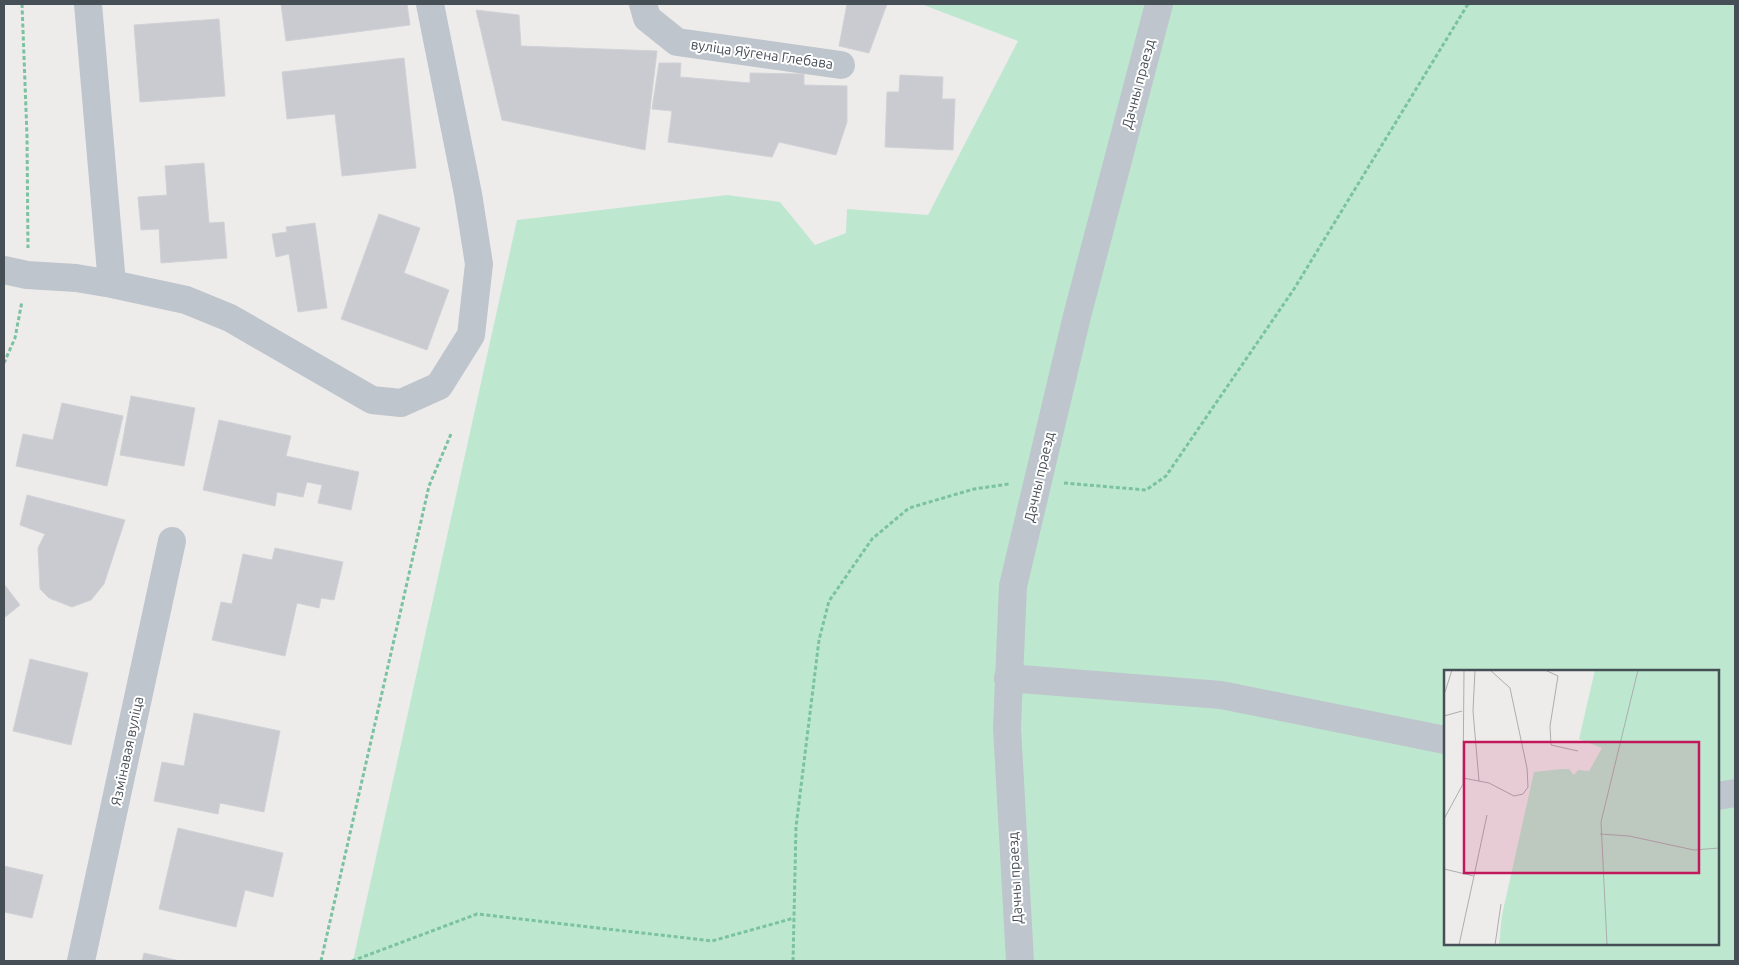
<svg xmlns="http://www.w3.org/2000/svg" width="1739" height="965" viewBox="0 0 1739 965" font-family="Ubuntu,sans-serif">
<rect width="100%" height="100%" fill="#eeeceb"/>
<path fill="#bde8cf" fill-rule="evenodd" d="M921 4H1735V961H353L517 220 727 195 780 202 815 245 846 233 847 209 928 215 1018 41ZM1445 671H1718V944H1445Z"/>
<path fill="#cacbd0" stroke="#d0d2d6" d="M281 4H407L410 25 286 41Z
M847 4H887L869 53 839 46Z
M476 10 519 15 521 46 657 51 645 150 502 120Z
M219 19 225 96 140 102 134 25Z
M404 58 416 168 342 176 335 114 287 119 282 72Z
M659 63H681L680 77 750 83V73L804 74V85L847 86V122L836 155 779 142 772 157 668 142 672 111 652 109Z
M900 75 943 77 942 99H955L953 150 885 147 887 92H899Z
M204 163 209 223 224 222 227 258 161 263 159 229 141 230 138 197 167 195 165 166Z
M379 214 420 228 404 273 449 290 427 350 341 319Z
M315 223 327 308 298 312 289 254 276 257 272 234 287 232 286 227Z
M131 396 195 408 184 466 120 455Z
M62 403 123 416 107 486 16 466 23 434 53 440Z
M219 420 291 436 286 456 359 472 351 510 318 503 322 485 307 482 303 497 277 492 275 506 203 490Z
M27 495 125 520 104 584 91 600 72 607 49 598 40 589 38 548 45 534 20 525Z
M275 548 343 562 334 600 321 598 319 608 297 603 285 656 212 640 221 602 232 604 243 554 272 560Z
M4 584 20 605 4 618Z
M30 659 88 673 71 745 13 731Z
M194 713 280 731 264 812 220 803 218 814 154 801 162 762 184 766Z
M178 828 283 853 273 897 245 890 236 927 159 909Z
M4 866 43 875 32 918 4 912Z
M144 953 180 961H142Z"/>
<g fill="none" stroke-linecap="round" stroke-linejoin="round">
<path stroke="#7ac2a0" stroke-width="3" stroke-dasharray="4 2.5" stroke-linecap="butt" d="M22 4 27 136 28 248
M4 363 15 338 22 301
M1064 483 1146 490 1166 476 1294 289 1468 4
M321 961 429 486 451 434
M352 961 477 914 712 941 794 918
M793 961 796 827 819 640 829 601 872 539 909 508 974 489 1009 484"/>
<path stroke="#bec5cc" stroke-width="28" d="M88 4 112 284
M643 4 647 18 677 42 841 65
M4 270 27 275 76 278 112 284 186 300 230 318 372 400 401 403 439 386 471 335 479 264 468 194 430 4
M1008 678 1221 695 1445 740
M1718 796 1735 793
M81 961 172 541
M1020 961 1007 727 1013 586 1077 316 1159 4"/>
</g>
<g text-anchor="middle" stroke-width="4" stroke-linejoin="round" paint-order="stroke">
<g font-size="14" fill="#464e56" stroke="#fff">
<text transform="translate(762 54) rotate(8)" y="5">вуліца Яўгена Глебава</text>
<text transform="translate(1138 84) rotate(-75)" y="5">Дачны праезд</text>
<text transform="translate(1039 477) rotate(-77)" y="5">Дачны праезд</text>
<text transform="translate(127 751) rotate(-78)" y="5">Язмінавая вуліца</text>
<text transform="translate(1015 878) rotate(-93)" y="5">Дачны праезд</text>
</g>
</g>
<g transform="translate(1444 670)">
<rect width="275" height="275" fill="#eeeceb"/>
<path d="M151 0H275V275H55L58 245 90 102 118 99H125L130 105 134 100 145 101 158 78 135 69Z" fill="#bde8cf"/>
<path fill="none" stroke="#abadaf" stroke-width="1" d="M31 0 29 41 35 111M101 0 114 6 106 56 107 75 134 81M1 22 8 0M0 46 18 41M19 108 45 113 70 126 79 124 84 117 83 98 66 18 46 0M0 149 19 114 20 0M156 164 185 166 250 180 275 178M0 199 30 206 43 145M15 275 30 206M51 275 57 234M163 275 157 152 194 0"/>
<path fill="#c2185b" fill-opacity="0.15" stroke="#c2185b" stroke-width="2.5" d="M20 72H255V203H20Z"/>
<rect width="275" height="275" fill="none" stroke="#464e56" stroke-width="2.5"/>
</g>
<rect width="1739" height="965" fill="none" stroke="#464e56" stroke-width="10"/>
</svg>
